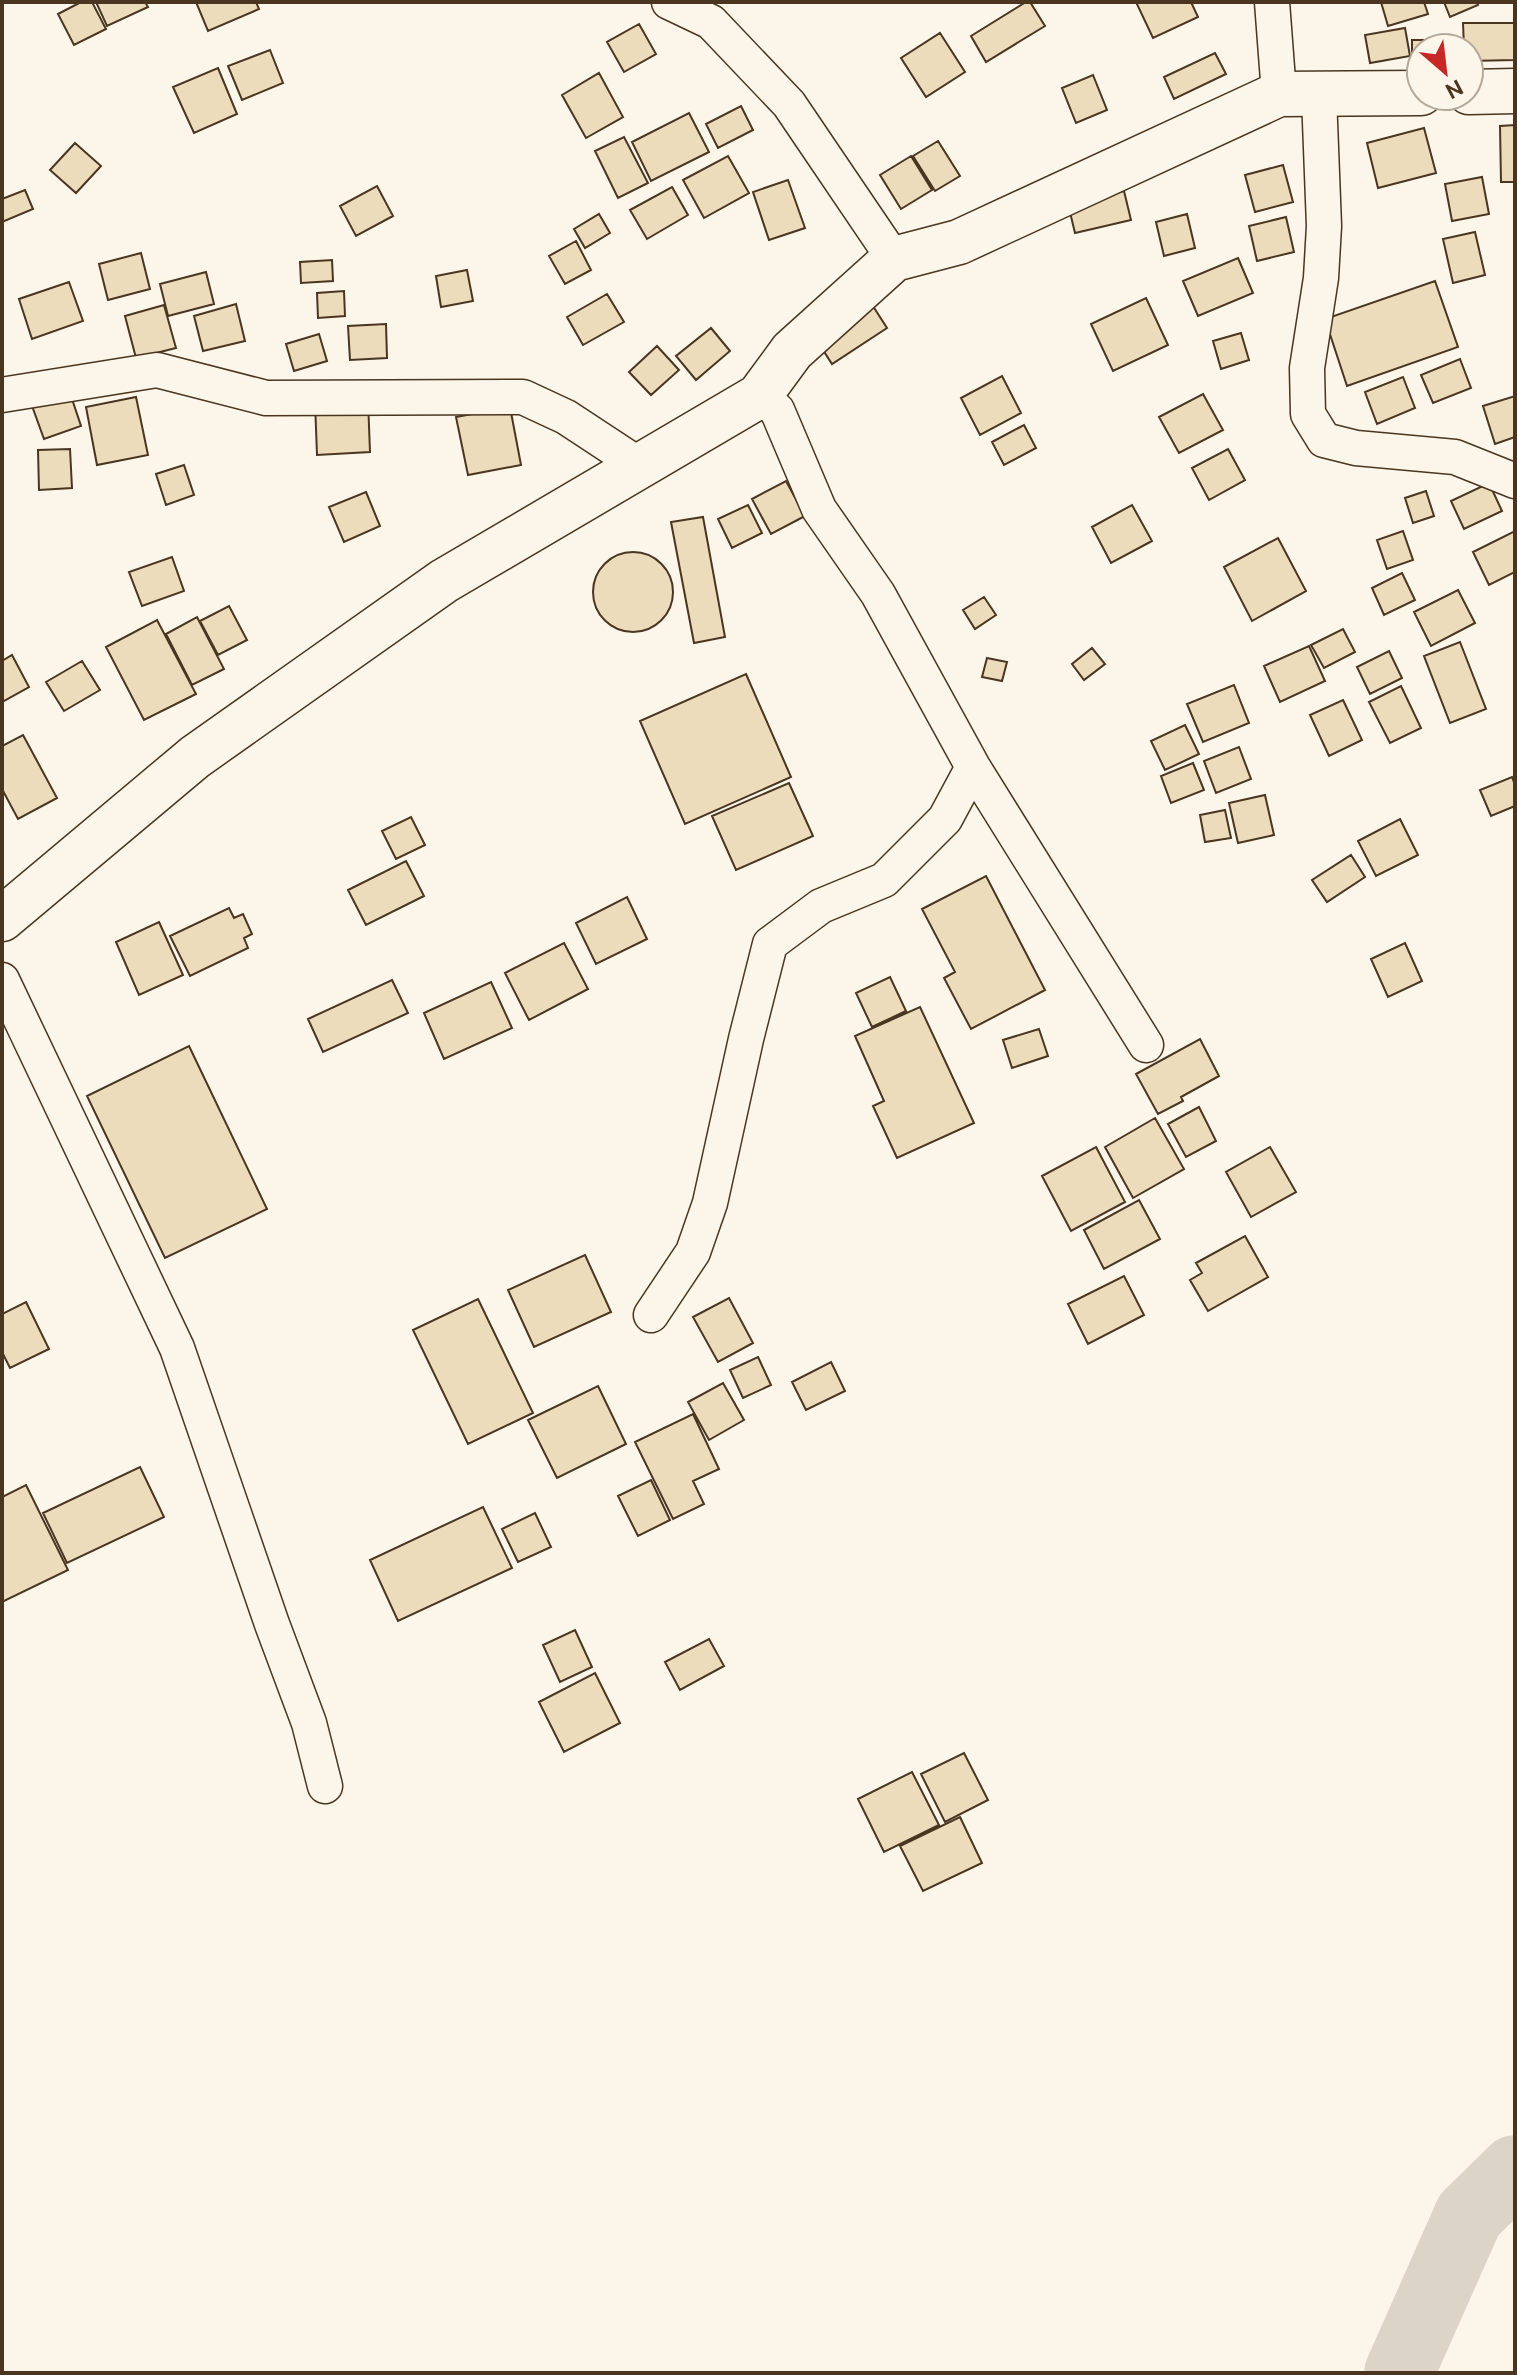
<svg xmlns="http://www.w3.org/2000/svg" width="1517" height="2375" viewBox="0 0 1517 2375" font-family="Ubuntu,sans-serif">
<rect width="100%" height="100%" fill="#fbf6e9"/>
<g fill="none" stroke-linecap="round" stroke-linejoin="round">
<path stroke="#dcd4c6" stroke-width="70" d="M1399 2373 1469 2215 1515 2170"/>
</g>
<path fill="#ecdcbc" stroke="#4a3520" stroke-width="2" d="M81 2H92L106 29 74 45 58 14Z
M96 2H145L148 7 107 26Z
M196 2H256L259 9 208 31Z
M1026 2H1030L1045 26 986 62 971 36Z
M1136 2H1191L1198 17 1153 38Z
M1381 2H1424L1428 14 1388 26Z
M1444 2H1477L1478 5 1450 17Z
M1463 23H1515V60L1469 61V48H1464Z
M639 24 656 54 624 72 607 42Z
M1405 28 1410 56 1370 63 1365 35Z
M940 33 965 72 926 97 901 58Z
M1412 40H1430V48H1421V59H1412Z
M270 50 283 83 242 100 228 66Z
M1215 53 1226 74 1174 99 1164 77Z
M218 68 237 114 194 133 173 87Z
M599 73 623 117 586 138 562 95Z
M1093 75 1107 110 1076 123 1062 88Z
M741 106 753 130 718 148 706 124Z
M689 113 709 152 651 181 632 142Z
M1515 125V182H1501L1500 126Z
M1424 128 1436 173 1378 188 1367 143Z
M624 137 648 183 618 198 595 151Z
M938 141 960 176 935 191 913 156Z
M75 143 101 166 76 193 50 170Z
M728 156 749 193 704 218 683 180Z
M911 156 932 190 901 209 880 175Z
M1283 165 1293 202 1255 212 1245 175Z
M1482 177 1489 214 1452 221 1445 184Z
M788 180 805 228 769 240 753 192Z
M377 186 393 216 356 236 340 206Z
M672 187 688 215 647 239 630 210Z
M25 190 33 209 2 222V199Z
M1124 191 1131 220 1075 233 1068 204Z
M599 214 610 233 585 248 574 229Z
M1187 214 1195 248 1164 256 1156 222Z
M1286 217 1294 252 1257 261 1249 226Z
M1475 232 1485 275 1453 283 1443 239Z
M576 241 591 270 565 284 549 256Z
M141 253 150 289 108 300 99 264Z
M1238 258 1253 293 1198 316 1183 281Z
M332 260 333 281 301 283 300 262Z
M467 270 473 301 441 307 436 276Z
M206 272 214 304 168 316 160 284Z
M1435 281 1458 347 1347 386 1325 319Z
M69 282 83 321 32 339 19 299Z
M344 291 345 316 318 318 317 293Z
M607 294 624 322 583 345 567 317Z
M1146 298 1168 345 1113 371 1091 324Z
M871 303 887 328 832 364 816 339Z
M236 304 245 341 203 351 194 316Z
M164 305 176 348 136 358 125 316Z
M386 324 387 358 350 360 348 326Z
M711 328 730 351 696 380 676 356Z
M1241 333 1249 360 1221 369 1213 341Z
M319 334 327 361 294 371 286 344Z
M657 346 679 370 651 395 629 372Z
M1460 359 1471 388 1433 403 1421 375Z
M1002 376 1021 413 980 435 961 398Z
M1403 377 1415 408 1377 424 1365 392Z
M69 390 81 426 44 439 31 403Z
M1203 394 1223 430 1179 453 1159 417Z
M1515 396V437L1495 444 1483 406Z
M136 397 148 455 97 465 86 407Z
M368 400 370 452 317 455 315 402Z
M510 407 521 465 468 475 456 417Z
M1024 425 1036 448 1004 465 992 442Z
M70 449 72 488 39 490 38 450Z
M1228 449 1245 480 1209 500 1192 468Z
M184 465 194 495 166 505 156 474Z
M786 481 805 516 771 534 752 499Z
M1489 483 1502 511 1464 529 1451 501Z
M1426 491 1434 516 1413 523 1405 498Z
M366 492 380 526 344 542 329 507Z
M748 505 762 533 732 548 718 519Z
M1132 505 1152 541 1111 563 1092 527Z
M703 517 725 637 694 643 671 522Z
M1403 531 1413 560 1387 569 1377 540Z
M1515 531V572L1489 585 1473 552Z
M1278 538 1306 591 1252 621 1224 567Z
M593 592a40 40 0 1 1 80 0a40 40 0 1 1-80 0Z
M172 557 184 591 142 606 129 572Z
M1402 573 1415 600 1384 615 1372 588Z
M1458 590 1475 623 1431 646 1414 612Z
M984 597 996 615 975 629 963 610Z
M229 606 247 640 218 655 200 621Z
M197 617 224 669 192 685 166 634Z
M157 620 196 694 144 720 106 647Z
M1343 629 1355 652 1324 668 1311 645Z
M1460 642 1486 709 1450 723 1424 656Z
M1309 646 1325 681 1280 702 1264 666Z
M1092 648 1105 664 1084 680 1072 664Z
M1389 651 1402 678 1370 694 1357 667Z
M12 655 29 687 2 702V661Z
M987 658 1007 662 1002 681 982 677Z
M82 661 100 690 64 711 46 682Z
M746 674 791 777 685 824 640 721Z
M1234 685 1249 723 1203 742 1187 704Z
M1401 686 1421 728 1390 743 1369 702Z
M1343 700 1362 740 1329 756 1310 715Z
M1185 725 1199 754 1165 770 1151 741Z
M23 735 57 798 18 819 2 789V746Z
M1239 747 1251 779 1216 793 1204 761Z
M1193 763 1204 790 1171 803 1161 776Z
M1512 777 1515 785V806L1491 816 1480 790Z
M789 783 813 836 736 870 712 816Z
M1265 795 1274 835 1238 843 1229 803Z
M1225 810 1231 838 1205 842 1200 815Z
M411 817 425 845 396 859 382 831Z
M1400 819 1418 855 1376 876 1358 841Z
M1351 855 1365 877 1327 902 1312 880Z
M406 861 424 896 366 925 348 890Z
M986 876 1045 990 971 1029 944 978 955 972 922 909Z
M627 897 647 939 596 964 576 923Z
M229 908 234 918 243 914 252 934 244 938 248 948 190 976 170 936Z
M159 922 183 975 139 995 116 942Z
M564 943 588 989 529 1020 505 973Z
M1405 943 1422 981 1388 997 1371 959Z
M890 977 906 1011 872 1027 856 993Z
M392 980 408 1013 323 1052 308 1019Z
M491 982 512 1028 444 1059 424 1013Z
M920 1007 974 1123 897 1158 873 1106 884 1101 855 1036Z
M1039 1029 1048 1056 1012 1068 1003 1040Z
M1200 1039 1219 1076 1181 1097 1183 1101 1158 1114 1136 1074Z
M189 1046 267 1209 165 1258 87 1096Z
M1199 1107 1216 1141 1186 1157 1168 1124Z
M1155 1118 1184 1169 1133 1198 1105 1147Z
M1096 1147 1125 1202 1071 1231 1042 1176Z
M1270 1147 1296 1192 1251 1217 1226 1172Z
M1139 1200 1160 1239 1104 1269 1084 1230Z
M1245 1236 1268 1277 1208 1311 1190 1280 1202 1273 1196 1263Z
M585 1255 611 1312 534 1347 508 1290Z
M1124 1276 1144 1315 1088 1344 1068 1304Z
M729 1298 753 1343 718 1362 693 1317Z
M478 1299 533 1413 468 1444 413 1330Z
M26 1302 49 1349 10 1368 2 1352V1314Z
M758 1357 771 1385 743 1398 730 1370Z
M831 1362 845 1391 806 1410 792 1382Z
M723 1383 744 1420 709 1440 688 1402Z
M598 1386 626 1444 557 1478 528 1420Z
M693 1414 719 1469 693 1481 704 1504 673 1519 635 1442Z
M140 1467 164 1517 67 1563 43 1513Z
M651 1480 670 1520 638 1536 618 1496Z
M26 1485 68 1570 2 1602V1497Z
M483 1507 512 1568 398 1621 370 1560Z
M535 1513 551 1547 518 1562 502 1529Z
M575 1630 592 1667 560 1682 543 1645Z
M709 1639 724 1666 680 1690 665 1662Z
M595 1673 620 1723 564 1752 539 1702Z
M964 1753 988 1800 945 1822 921 1774Z
M912 1772 939 1825 884 1852 858 1799Z
M960 1817 982 1863 923 1891 900 1846Z"/>
<g fill="none" stroke-linecap="round" stroke-linejoin="round">
<g stroke="#4a3520" stroke-width="37">
<path id="street" d="M669 2 711 22 789 104 894 259
M1272 2 1279 94
M1319 96 1324 226 1321 278 1307 368 1308 414 1324 440 1356 448 1455 457 1515 481
M2 395 157 370 266 398 523 397 566 417 642 467
M759 396 777 410 819 509 878 594 973 767 1146 1045
M2 980 177 1348 272 1624 309 1723 325 1786
M651 1315 693 1252 710 1203 746 1039 770 944 821 906 884 880 945 819 973 767"/>
</g>
<g stroke="#4a3520" stroke-width="47">
<path id="secondary" d="M1469 92 1515 91
M2 919 195 757 444 581 759 396 792 351 894 259 959 242 1279 94 1421 93"/>
</g>
<use href="#street" stroke="#fbf6e9" stroke-width="34"/>
<use href="#secondary" stroke="#fbf6e9" stroke-width="44"/>
</g>
<rect width="1517" height="2375" fill="none" stroke="#4a3520" stroke-width="8"/>
<g transform="translate(1445 72) rotate(152)"><circle r="38" fill="#fbf6e9" stroke="#b4a999" stroke-width="2"/>
<path d="M0-6L14 30L0 20L-14 30Z" fill="#c62828"/>
<text y="-12" font-size="22" font-weight="bold" text-anchor="middle" fill="#4a3520">N</text>
</g>
</svg>
